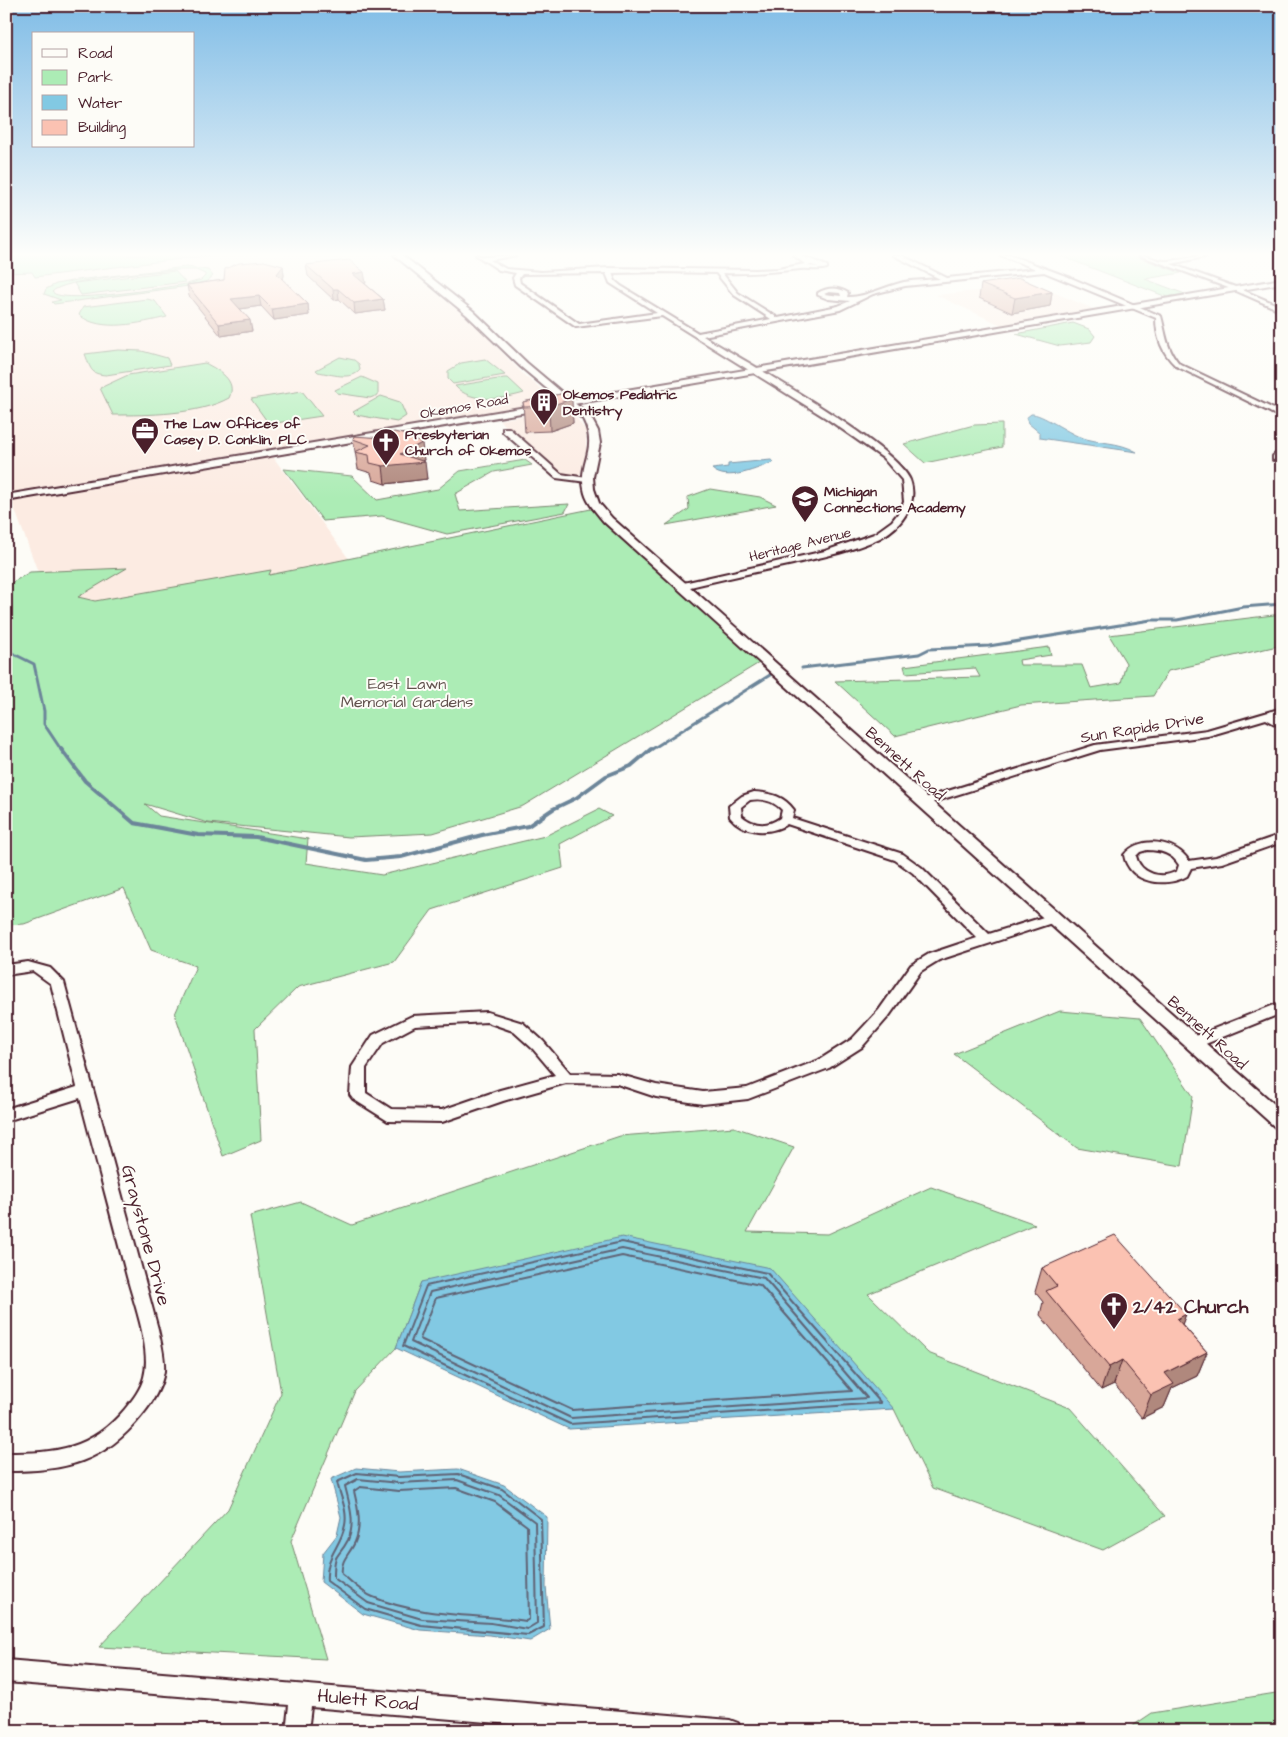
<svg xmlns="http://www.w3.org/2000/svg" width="1288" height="1737" viewBox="0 0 1288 1737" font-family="'Architects Daughter',sans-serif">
<rect width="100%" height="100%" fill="#fdfcf7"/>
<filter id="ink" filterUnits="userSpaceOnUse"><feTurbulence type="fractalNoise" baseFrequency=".02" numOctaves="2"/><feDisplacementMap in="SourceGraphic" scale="10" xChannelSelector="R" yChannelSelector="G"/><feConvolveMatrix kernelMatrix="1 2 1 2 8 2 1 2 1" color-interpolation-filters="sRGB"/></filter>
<g filter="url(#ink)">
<path fill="#fcebe2" d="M6 255H390L472 322 525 376 552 397 546 402 6 493Z
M1036 285 1094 309 1001 325 936 295Z
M557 410 572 412 586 431V452L580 475 577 476H567L556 469 499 420Z
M273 457 349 559 55 618 12 502Z"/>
<path fill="#acecb5" stroke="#7b8670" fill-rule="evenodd" d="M6 255H212L35 277 32 272 6 273Z
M1058 255H1132L1181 273 1145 279 1185 294 1167 297Z
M186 267 208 270 213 276 207 281 189 286 54 304 52 302 61 300 44 294 46 289 56 284 77 280ZM175 270H196L205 274V276L201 280 187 284C165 287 64 305 52 292 62 279 154 272 175 270Z
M175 271 185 282 81 295 74 283Z
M147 299 155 301 167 317C141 323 101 333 79 315L83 307Z
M1073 323 1089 329 1095 336 1091 342 1060 346 1016 334Z
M118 350 142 351 167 358 170 365 106 375C90 374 91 369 85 354Z
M340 357 354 360 359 364 360 370C351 381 331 374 318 372L316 370Z
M485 359 505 375 453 384 448 379V371L461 363Z
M205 363C218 370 238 380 229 398 198 415 147 415 113 415L100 388 128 375Z
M362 377 378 384V395L370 398 337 393 335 390Z
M504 378H508L524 393C504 399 471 404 455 386Z
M302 391 322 416 269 424 251 399Z
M381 396 400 402 406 416 397 422 356 415 353 412Z
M1002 424V447L925 463 904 444 974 425Z
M525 460 532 465 494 472 455 494 460 511 569 504 565 512 447 534 382 516 323 521 284 469 352 476 377 500 438 489 460 471Z
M710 489 760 497 776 505 666 525 689 509 688 497Z
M591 509 759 663 523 806 433 833 349 837 208 823 145 804 159 816 308 839 306 863 382 875 545 836 599 809 612 816 560 844 563 868 432 910 394 962 298 987 255 1029 261 1140 223 1156 175 1014 196 966 151 950 124 888 24 924 6 925V586L30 572 127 568 78 597 95 601 271 570 269 575Z
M1282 614V645L1168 671 1153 696 1021 705 895 736 835 681 980 677 975 668 906 673 904 666 1049 647 1051 655 1019 660 1020 665H1082L1091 688 1121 683 1126 663 1109 635Z
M1060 1011 1140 1018 1193 1096 1182 1166 1077 1148 954 1054Z
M734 1127 794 1147 747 1232 828 1234 931 1187 1035 1224 868 1294 928 1353 1070 1408 1165 1516 1103 1550 933 1488 894 1409 421 1282 396 1348 355 1391 291 1541 326 1659 99 1647 228 1509 281 1393 250 1216 301 1202 352 1225 620 1136Z
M1282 1692V1731H1125L1152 1713Z"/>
<path fill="#82c9e3" stroke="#6c8599" d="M1031 414C1041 413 1068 433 1080 437 1099 444 1118 441 1137 452L1040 438V433L1028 423 1026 418Z
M771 460 774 462C758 468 727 483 712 469L728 467V464Z
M622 1237 770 1268 894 1409 569 1429 396 1348 421 1282Z
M356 1468 399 1472 458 1469 504 1485 547 1517 546 1587 550 1629 530 1641 490 1635 420 1630 363 1614 321 1582 323 1553 337 1535 341 1517 331 1479Z"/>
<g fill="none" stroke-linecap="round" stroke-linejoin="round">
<path stroke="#606375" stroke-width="2" d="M622 1242 767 1273 881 1403 570 1424 403 1346 426 1286Z
M622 1249 764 1278 867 1398 571 1418 411 1342 430 1292Z
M622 1256 760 1285 852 1391 572 1410 420 1339 436 1298Z
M357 1473 399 1477 458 1474 502 1489 541 1519 544 1627 528 1635 421 1625 365 1609 327 1581C325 1555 341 1547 345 1525 348 1510 340 1496 337 1482Z
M358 1479 399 1483 457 1480 499 1495 535 1522 537 1623 527 1629 491 1623 422 1619 368 1603 334 1578C334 1550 337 1561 348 1540 356 1523 349 1503 345 1486Z
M360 1487 399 1491 456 1488 495 1502 527 1526 529 1619 526 1621C476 1614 420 1617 373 1597 361 1592 352 1582 342 1574 340 1560 350 1554 355 1542 362 1526 358 1508 354 1491Z"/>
<path stroke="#6c8599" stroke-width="3" d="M6 650 34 664 44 711V724L62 751
M802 668 919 654 929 649 989 646 1151 620H1177L1243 607 1282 604
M649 751 770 675"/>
<path stroke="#6c8599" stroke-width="4" d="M61 749 85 781 134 823 198 835 256 837 366 860 401 857 482 835 528 826 553 809 576 798 606 776 631 766 651 749"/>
<g stroke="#4a1f2b" stroke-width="4">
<path id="minor" d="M476 255 486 257 517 255 490 260 506 269 541 272 608 268 756 270 778 269 805 264 793 255C804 255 816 262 827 266V268C817 271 809 268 800 269 774 272 749 274 722 273L738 293 778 318 838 306 850 301 828 299 818 295V293C827 287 839 287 848 293L847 297C864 298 886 286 904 282 916 280 928 280 940 279L893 255H901L947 278 1036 269 1000 255H1009L1071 278 1161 316C1166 334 1166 349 1180 364L1282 413V418L1176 366C1162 353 1156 337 1156 318L1044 272 905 286 873 294 840 310 703 336C741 359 896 445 910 480 919 504 901 527 880 538 854 551 821 557 793 564 756 572 719 580 682 589L677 586 679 584 825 551 874 534 892 521 899 512 904 502 902 480 883 458 826 418 662 316 576 327 515 285 513 278 516 273 499 270ZM811 265 819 267 808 266ZM661 272 716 273 734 295 771 319 698 333 621 286 615 281 612 273ZM606 273 610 283 657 313 579 324 520 283 519 278 522 274ZM829 292 840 293 841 296 824 294Z
M1139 255C1149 255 1158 262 1167 261 1183 260 1197 255 1213 255L1171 264 1238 288 1282 307V311L1234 290Z
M503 428H509L561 474 587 478 591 480 587 482 556 478 503 432Z
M1279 451H1282V457L1273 460V456Z
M1282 708V714L1276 716 1282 720V728L1266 719 1208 736 1100 750 927 804H919L917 802 919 800 1095 745 1207 730Z
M754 792C771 793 784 796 794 810L792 818 903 854 921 867 989 934 1053 914 1060 918 1058 921 939 960 921 971 889 1016 862 1047 829 1068 748 1099 703 1104 656 1097 617 1084 566 1083 503 1101 442 1122 388 1121 353 1099 350 1095 352 1067 373 1035 412 1016 487 1012 523 1023 543 1041 570 1073 617 1074 656 1085 703 1092 747 1088 819 1060 852 1039 879 1010 911 965 929 954 977 938 913 873 895 860 787 824C770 835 744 834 730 817L729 806 742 796ZM750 800C762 798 774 801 782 810L780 818C767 827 754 826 742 816L741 807ZM487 1022 513 1031 533 1049 555 1075 500 1090 442 1110 391 1109 366 1093V1068L383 1043 415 1026Z
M1282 834V842L1222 863 1191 868 1187 876C1166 888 1129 884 1124 855 1139 835 1176 840 1189 861L1216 857ZM1147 850C1160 850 1172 853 1179 865L1177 871C1162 880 1140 874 1136 856L1140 852Z
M28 962 50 968 64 982 158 1329C161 1343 165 1357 164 1371 162 1386 152 1403 142 1415 104 1463 65 1471 6 1471V1453C56 1453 91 1450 125 1409 133 1399 141 1389 144 1377 152 1349 133 1301 126 1273 111 1215 95 1156 80 1098L6 1121V1109L77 1087 51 984 33 971 6 975V965Z
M1282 1002V1013L1198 1047H1188L1186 1043 1188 1039Z
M6 1660 730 1720 738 1723 741 1731H594L311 1707 308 1731H286L289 1705 6 1682Z"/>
</g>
<g stroke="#4a1f2b" stroke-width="4">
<path id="tertiary" d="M394 255H402L473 311 527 363 590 416 598 431 600 443 593 477 594 489 599 503 612 518 1282 1111V1129L1275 1127 604 522C596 512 586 502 584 489 578 461 599 450 583 419L521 367 467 315Z"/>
</g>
<g stroke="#4a1f2b" stroke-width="4">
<path id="secondary" d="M1282 279V283L6 501V495Z"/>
</g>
<use href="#minor" fill="#fdfcf7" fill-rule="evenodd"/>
<use href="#tertiary" fill="#fdfcf7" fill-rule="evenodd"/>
<use href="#secondary" fill="#fdfcf7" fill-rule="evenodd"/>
</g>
<path fill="#d8a799" stroke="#4a1f2b" d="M306 265 366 283H364L383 299 385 310 355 314 339 299 334 300 308 276Z
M283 266 284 276 282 279 308 304 309 315 274 320 261 306 240 309 252 331 221 336 189 296 187 285 224 280Z
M981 284 1052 292 1050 306 1012 313 979 298Z
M570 392 573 423 550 431 525 432 523 402Z
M415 437V440L424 460 422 461 427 479 385 484 373 480 371 473 358 469 353 439Z
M1042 1268 1186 1314 1182 1324 1207 1352 1197 1376 1172 1388 1164 1407 1142 1418 1114 1384 1101 1390 1040 1315 1043 1302 1035 1292Z"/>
<path fill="#b0887d" stroke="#4a1f2b" d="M283 266 284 276 279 284 277 274Z
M364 272 366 283 355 284 353 274Z
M333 289H338L339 299 334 300Z
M1052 292 1050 306 1012 313 1015 298Z
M259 296 261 306 233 310 231 299Z
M383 299 385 310 355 314 354 303Z
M308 304 309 315 274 320 272 309Z
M250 320 252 331 221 336 219 324Z
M572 399 573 423 550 431 549 406Z
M415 437 416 446 422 443 424 460 419 462H425L427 479 385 484 383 466 400 454 411 439Z
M1186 1314 1177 1338V1319Z
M1207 1352 1197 1376 1172 1388 1164 1407 1142 1418 1151 1395 1165 1373Z
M1122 1360 1114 1384 1101 1390 1109 1367Z"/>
<path fill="#fbc2b2" stroke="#4a1f2b" d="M349 260 364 272 353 274 383 299 354 303 338 289H333L306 265Z
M264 261 283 266 277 274 308 304 272 309 259 296 231 299 250 320 219 324 187 285 224 280 225 269 239 263Z
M1020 278 1052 292 1015 298 981 284Z
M570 392 572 399 549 406 524 407 523 402Z
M394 432 415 437 411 439 422 443 400 454 425 462 383 466 370 463 369 455 355 452 370 445 353 439 354 436 382 438Z
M1115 1235 1186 1314 1177 1319 1207 1352 1165 1373 1174 1384 1151 1395 1122 1360 1109 1367 1046 1291 1057 1286 1042 1268Z"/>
</g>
<linearGradient id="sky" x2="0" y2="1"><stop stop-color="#7fbce6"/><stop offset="0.51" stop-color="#fefefb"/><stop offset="1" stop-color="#fefefb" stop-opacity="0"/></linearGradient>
<rect width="1288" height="499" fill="url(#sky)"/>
<defs>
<g id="building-pin" transform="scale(1.4375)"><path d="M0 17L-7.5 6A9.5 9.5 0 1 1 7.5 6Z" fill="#4a1f2b" stroke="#fdfcf7"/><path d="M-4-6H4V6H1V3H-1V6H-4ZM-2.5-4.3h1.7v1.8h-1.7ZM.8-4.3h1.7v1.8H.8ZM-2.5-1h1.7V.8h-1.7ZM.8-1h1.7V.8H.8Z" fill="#fff"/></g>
<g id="office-pin" transform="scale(1.4375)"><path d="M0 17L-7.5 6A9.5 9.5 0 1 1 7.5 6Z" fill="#4a1f2b" stroke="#fdfcf7"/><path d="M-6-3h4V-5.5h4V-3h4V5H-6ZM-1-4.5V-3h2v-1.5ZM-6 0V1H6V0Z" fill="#fff"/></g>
<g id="church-pin" transform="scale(1.4375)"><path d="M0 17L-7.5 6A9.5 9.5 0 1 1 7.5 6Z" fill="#4a1f2b" stroke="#fdfcf7"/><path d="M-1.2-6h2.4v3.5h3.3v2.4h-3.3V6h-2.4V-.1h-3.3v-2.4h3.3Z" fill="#fff"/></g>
<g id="school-pin" transform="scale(1.4375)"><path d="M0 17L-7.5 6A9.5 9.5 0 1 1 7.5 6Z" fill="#4a1f2b" stroke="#fdfcf7"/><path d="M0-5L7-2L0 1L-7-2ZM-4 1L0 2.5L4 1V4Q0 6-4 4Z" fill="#fff"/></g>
</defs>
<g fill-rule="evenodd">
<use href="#building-pin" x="544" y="402"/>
<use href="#office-pin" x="145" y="431"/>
<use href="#church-pin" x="386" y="442"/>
<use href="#school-pin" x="805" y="499"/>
<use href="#church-pin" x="1114" y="1306"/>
</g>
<g text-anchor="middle" stroke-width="4" stroke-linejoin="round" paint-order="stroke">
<g font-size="14" font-weight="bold" fill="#4a1f2b" stroke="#fdfcf7" text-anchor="start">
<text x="563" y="399">Okemos Pediatric<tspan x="563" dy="16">Dentistry</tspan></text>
<text x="164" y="428">The Law Offices of<tspan x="164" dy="16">Casey D. Conklin, PLC</tspan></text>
<text x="405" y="439">Presbyterian<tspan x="405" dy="16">Church of Okemos</tspan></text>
<text x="824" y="496">Michigan<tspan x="824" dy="16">Connections Academy</tspan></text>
</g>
<g font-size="14" fill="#4a1f2b" stroke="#fdfcf7">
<text transform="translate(464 406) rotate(-10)" y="5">Okemos Road</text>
<text transform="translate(800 544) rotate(-14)" y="5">Heritage Avenue</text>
</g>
<g font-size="16" fill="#62524e" stroke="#fdfcf7">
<text x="407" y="689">East Lawn<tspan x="407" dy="18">Memorial Gardens</tspan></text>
</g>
<g font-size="16" fill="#4a1f2b" stroke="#fdfcf7">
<text transform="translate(1142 727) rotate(-9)" y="6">Sun Rapids Drive</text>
<text transform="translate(906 763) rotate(42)" y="6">Bennett Road</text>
<text transform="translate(1208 1032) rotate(42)" y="6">Bennett Road</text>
</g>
<g font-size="19" fill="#4a1f2b" stroke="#fdfcf7">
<text transform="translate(147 1235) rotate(75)" y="7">Graystone Drive</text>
<text transform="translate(368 1699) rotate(5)" y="7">Hulett Road</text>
</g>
<g font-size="19" font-weight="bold" fill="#4a1f2b" stroke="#fdfcf7" text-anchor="start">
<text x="1133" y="1313">2/42 Church</text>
</g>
</g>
<rect width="1288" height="1737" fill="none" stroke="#fdfcf7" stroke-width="25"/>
<rect x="12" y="12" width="1263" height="1712" fill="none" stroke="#4a1f2b" stroke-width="2" filter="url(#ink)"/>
<rect x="32" y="32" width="162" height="115" fill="#fdfcf7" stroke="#b5a4a5"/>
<rect x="42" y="49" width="25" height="8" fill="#fdfcf7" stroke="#b5a4a5"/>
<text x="78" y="58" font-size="15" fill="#4a1f2b">Road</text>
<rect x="42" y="70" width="25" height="15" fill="#acecb5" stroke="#b5a4a5"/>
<text x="78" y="82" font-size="15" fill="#4a1f2b">Park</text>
<rect x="42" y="95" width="25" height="15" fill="#82c9e3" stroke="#b5a4a5"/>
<text x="78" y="108" font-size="15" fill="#4a1f2b">Water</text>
<rect x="42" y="120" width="25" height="15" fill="#fbc2b2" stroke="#b5a4a5"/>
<text x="78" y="132" font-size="15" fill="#4a1f2b">Building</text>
</svg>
